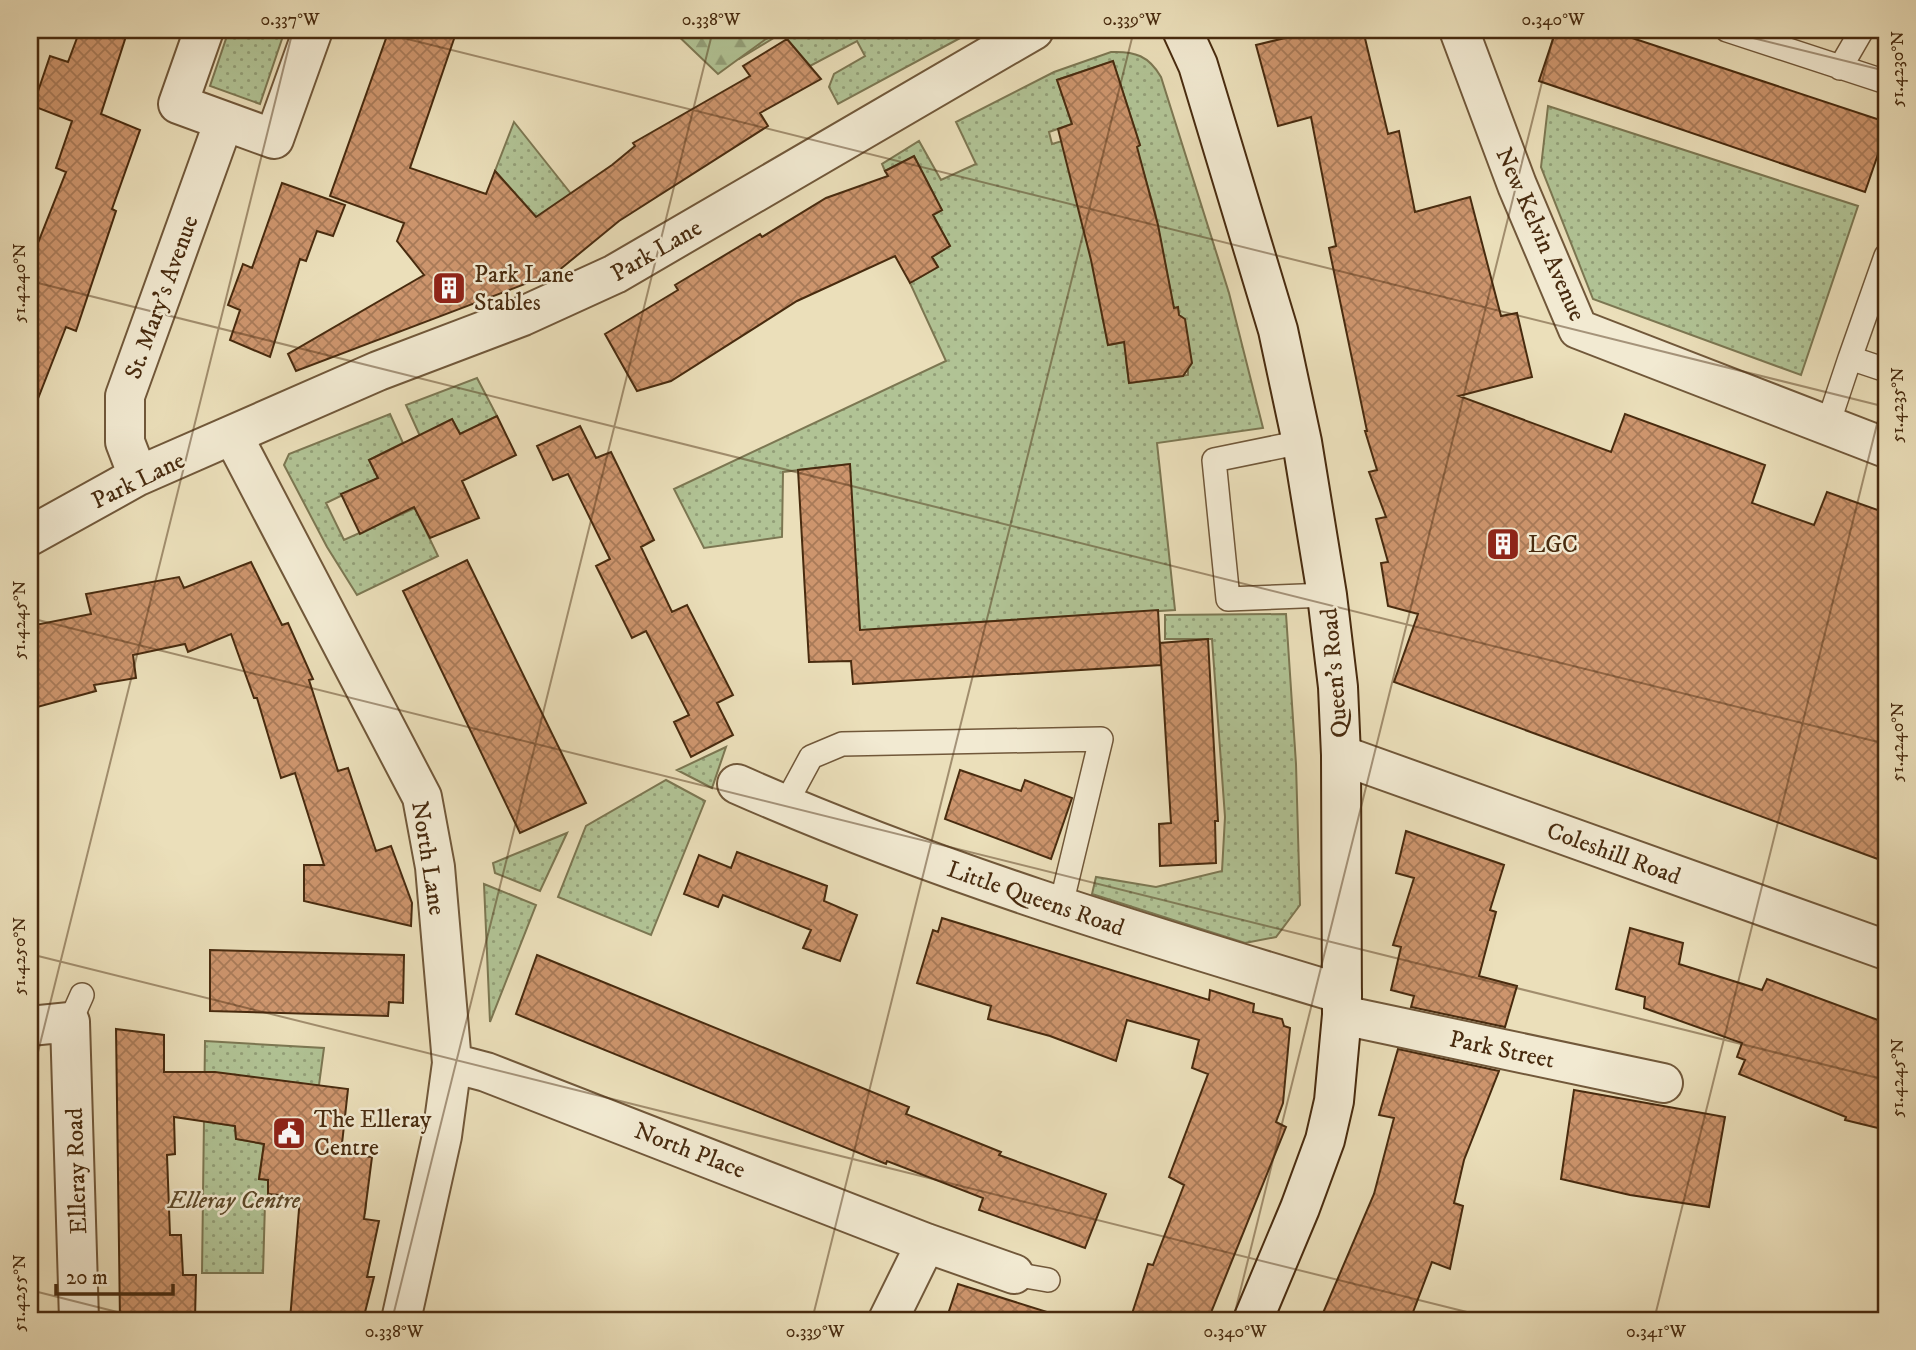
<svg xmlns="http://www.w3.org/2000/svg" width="1916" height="1350" viewBox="0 0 1916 1350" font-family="'IM FELL DW Pica',serif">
<defs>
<pattern id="grass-dots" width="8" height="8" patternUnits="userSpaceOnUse" patternTransform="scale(1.75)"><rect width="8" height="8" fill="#b1c395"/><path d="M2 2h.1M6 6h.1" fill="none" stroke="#929f78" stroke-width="1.8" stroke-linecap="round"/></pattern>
<pattern id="forest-firs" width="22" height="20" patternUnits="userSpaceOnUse" patternTransform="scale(1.75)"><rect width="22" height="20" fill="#b1c395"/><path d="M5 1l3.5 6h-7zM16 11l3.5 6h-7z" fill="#929f78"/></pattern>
<pattern id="building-cross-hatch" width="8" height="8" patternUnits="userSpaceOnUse" patternTransform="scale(1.75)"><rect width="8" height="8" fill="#cd956d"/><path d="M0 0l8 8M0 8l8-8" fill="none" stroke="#a87a58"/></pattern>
</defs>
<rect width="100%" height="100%" fill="#ebdfba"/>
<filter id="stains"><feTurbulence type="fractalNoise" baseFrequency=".00286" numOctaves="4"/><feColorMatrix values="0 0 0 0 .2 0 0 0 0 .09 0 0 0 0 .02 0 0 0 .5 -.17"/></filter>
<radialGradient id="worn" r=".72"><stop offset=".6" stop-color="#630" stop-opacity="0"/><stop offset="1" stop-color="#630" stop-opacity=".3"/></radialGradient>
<path fill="url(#grass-dots)" stroke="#7c7752" stroke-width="2" fill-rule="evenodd" d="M229 30H285L260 104 210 86Z
M714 30H975L838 104 829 87 834 74 865 56 857 41 810 66 782 33 739 59Z
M1111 52C1135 51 1149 56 1161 77L1229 293 1263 428 1157 443 1175 610 896 627 853 640 858 603 849 464 783 472 782 537 704 548 674 489 946 361 910 283 938 267 932 257 950 246 933 215 942 210 914 156 885 171 882 164 919 141 941 180 976 164 956 122 1054 72ZM1113 61 1140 145 1086 163 1062 141 1052 144 1049 132 1072 124 1057 80ZM1138 153 1155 212 1171 294ZM1103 319 1188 369V375L1129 383 1126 360 1131 341 1108 345Z
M1548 106 1858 206 1801 375 1593 299 1541 167Z
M514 122 572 195 540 221 495 171Z
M477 378 497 416 460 434 452 419 420 436 406 405Z
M390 414 403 443 369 460 378 478 326 503 344 540 415 508 438 556 357 595 327 547 284 465 289 454Z
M1286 614 1296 764 1300 905 1276 937 1245 943 1092 894 1096 877 1156 887 1222 871 1225 817 1212 639H1165V615Z
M726 747 712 788 677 770Z
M666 780 705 801 651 935 558 897 586 826Z
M567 833 540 891 495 873 493 863Z
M484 884 536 905 490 1022Z
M205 1041 324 1048 319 1085 222 1124 235 1126 236 1139 264 1144 259 1178 268 1180V1194L366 1204 365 1213 265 1203 263 1273H202Z"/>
<path fill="url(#forest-firs)" stroke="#7c7752" stroke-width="2" d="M672 30H764L770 36 718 74Z"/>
<path fill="url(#building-cross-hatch)" stroke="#482b0f" stroke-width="2" d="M80 30H128L101 114 140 130 112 209 116 211 76 331 66 327 32 414 30 263 66 172 56 168 72 121 33 106 50 56 68 62Z
M389 30H437L455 36 410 168 486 194 495 171 536 217 612 165 635 146 633 143 750 76 743 66 787 39 821 79 760 113 768 126 619 221 552 276 546 270 535 281 531 278 525 284 296 371 288 354 424 275 397 241 404 223 330 196Z
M1318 30H1363L1388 134 1399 131 1415 212 1470 197 1501 316 1517 313 1532 377 1459 396 1611 452 1625 414 1765 465 1752 503 1814 525 1827 492 1886 513V862L1394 682 1418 614 1388 606 1381 563 1388 562 1376 519 1386 517 1369 472 1377 470 1365 431H1367L1329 248 1336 246 1311 117 1278 126 1256 45Z
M1556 30H1608L1886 122V131L1865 192 1539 81Z
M1113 61 1140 145 1137 147 1158 225 1174 308 1178 307 1179 315 1185 319 1192 363 1183 376 1129 383 1124 342 1108 345 1091 260 1058 129 1072 124 1057 80Z
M914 156 942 210 933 215 950 246 932 257 938 267 910 283 895 256 797 301 671 381 637 391 605 334 678 290 675 285 760 234 762 237 826 198 888 176 885 171Z
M282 183 345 205 333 236 317 231 306 261 300 259 270 357 230 340 240 310 228 305 243 264 252 268Z
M497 416 516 455 462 481 479 518 430 538 414 507 360 534 341 494 378 478 369 460 452 419 460 434Z
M580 426 596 458 611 452 654 540 641 547 672 612 687 605 733 695 717 703 733 735 691 757 674 722 689 715 646 631 632 638 596 566 610 559 568 474 553 480 537 446Z
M850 464 860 630 1158 610 1161 665 853 684 851 661 809 662 798 470Z
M467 560 586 803 520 833 403 591Z
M251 562 282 625 288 623 313 679 309 680 338 771 348 768 376 851 391 846 412 903 411 926 304 901V865H324L295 773 281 778 257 698H254L231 634 188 652 185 644 133 655 136 678 94 685 96 691 30 709V626L91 614 86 594 179 577 184 588Z
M1208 639 1218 821H1215L1216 863 1160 866 1159 824 1171 823 1160 643Z
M960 770 1021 791 1025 780 1072 798 1051 859 945 819Z
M1406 831 1504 865 1490 910 1496 912 1479 976 1517 986 1505 1027 1411 1007 1414 996 1391 990 1401 947 1393 945 1414 878 1396 873Z
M737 852 827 886 824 901 857 915 840 961 803 948 811 930 723 895 718 907 684 894 699 855 731 868Z
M942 918 1209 1000 1210 990 1254 1004 1253 1012 1282 1019 1284 1026 1290 1028 1283 1103 1276 1122 1286 1127 1208 1320H1130L1148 1264 1153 1265 1184 1185 1169 1177 1208 1074 1192 1068 1199 1040 1127 1020 1116 1061 1050 1036 988 1019 991 1006 917 983 933 930 938 932Z
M1630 928 1683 943 1679 964 1762 990 1767 979 1886 1023V1130L1845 1120 1846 1117 1739 1074 1745 1060 1737 1057 1742 1043 1644 1008 1645 997 1616 989Z
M210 950 404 955 403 1003 389 1002 388 1016 210 1011Z
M537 955 909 1107 906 1114 1001 1152 999 1155 1106 1194 1085 1248 979 1210 983 1198 887 1161 886 1164 516 1014Z
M116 1029 164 1035V1072H215L348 1089 341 1153 372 1157 364 1219 379 1221 367 1277H374L363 1320H290L300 1197 268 1194V1180L259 1179 264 1144 236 1139 235 1126 174 1117 175 1154 167 1155 170 1235H181L183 1275H196L195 1320H120Z
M1398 1049 1499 1071 1464 1160 1454 1203 1463 1206 1450 1269 1432 1262 1410 1320H1320L1374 1194 1394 1118 1379 1115Z
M1574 1090 1725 1117 1709 1207 1630 1195 1561 1179Z
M958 1284 1050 1313 1049 1320H946Z"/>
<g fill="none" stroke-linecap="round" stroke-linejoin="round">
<g stroke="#71583a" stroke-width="26">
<path id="lane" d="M1727 30 1886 82
M1840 68 1862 30
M1850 358 1886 256
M1827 427 1850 358 1886 370
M1302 442 1214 460 1228 599 1327 595
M785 805 811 757 842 744 1101 739 1060 909
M70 1022 82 995
M1014 1274 1048 1280"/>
</g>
<g stroke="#71583a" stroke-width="42">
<path id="street" d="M204 30 178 104 274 139 313 30
M1459 30 1517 185 1578 329 1886 448
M233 436 422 797 435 867 452 1063 442 1136 401 1320
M138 476 125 442V396L224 121
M30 536 138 476 378 371 523 316 615 274 1034 30
M1341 755 1886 950
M737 784C934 871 1136 932 1342 994
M1342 1015 1663 1083
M30 1026 70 1022 79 1320
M452 1063 486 1072 926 1243 1014 1274
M888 1320 926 1243"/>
</g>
<g stroke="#482b0f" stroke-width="42">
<path id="secondary" d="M1182 30 1198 65 1278 330 1302 442 1327 595 1338 687 1341 755 1342 1015 1334 1101 1325 1140 1300 1208 1253 1320"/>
</g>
<use href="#lane" stroke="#f2ead2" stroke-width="23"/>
<use href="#street" stroke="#f2ead2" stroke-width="38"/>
<use href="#secondary" stroke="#f2ead2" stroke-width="38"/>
</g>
<path fill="none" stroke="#482b0f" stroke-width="2" stroke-opacity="0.45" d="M371 30 1886 407M1721 30 1886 71M30 281 1886 744M30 618 1886 1080M30 954 1499 1320M30 1084 293 30M30 1290 149 1320M392 1320 713 30M812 1320 1134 30M1233 1320 1555 30M1654 1320 1886 388"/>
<defs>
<g id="building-square" transform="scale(1.75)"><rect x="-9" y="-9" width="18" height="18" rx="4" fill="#8f2418" stroke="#f2ead2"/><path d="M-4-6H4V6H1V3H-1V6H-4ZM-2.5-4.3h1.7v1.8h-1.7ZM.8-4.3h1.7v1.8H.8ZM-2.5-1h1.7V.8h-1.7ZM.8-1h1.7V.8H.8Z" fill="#fff"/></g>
<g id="civic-square" transform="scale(1.75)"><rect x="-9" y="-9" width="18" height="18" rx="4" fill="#8f2418" stroke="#f2ead2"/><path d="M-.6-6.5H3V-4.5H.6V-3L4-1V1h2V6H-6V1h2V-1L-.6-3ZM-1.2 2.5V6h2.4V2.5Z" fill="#fff"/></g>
</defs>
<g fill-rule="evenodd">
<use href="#building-square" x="449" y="288"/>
<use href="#building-square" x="1503" y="544"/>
<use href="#civic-square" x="289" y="1133"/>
</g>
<g text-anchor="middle" stroke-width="5" stroke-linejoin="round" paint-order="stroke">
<g font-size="24" fill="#482b0f" stroke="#f2ead2">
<text transform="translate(1541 234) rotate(66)" y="8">New Kelvin Avenue</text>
<text transform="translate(656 250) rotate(-30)" y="8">Park Lane</text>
<text transform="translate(161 297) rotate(-70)" y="8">St. Mary's Avenue</text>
<text transform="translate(138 480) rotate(-26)" y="8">Park Lane</text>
<text transform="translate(1334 673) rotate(-95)" y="8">Queen's Road</text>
<text transform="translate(1614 853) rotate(20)" y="8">Coleshill Road</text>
<text transform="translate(429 858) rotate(81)" y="8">North Lane</text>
<text transform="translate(1036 898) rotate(19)" y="8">Little Queens Road</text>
<text transform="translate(1502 1049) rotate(12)" y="8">Park Street</text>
<text transform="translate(690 1150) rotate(21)" y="8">North Place</text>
<text transform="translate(76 1171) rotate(-92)" y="8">Elleray Road</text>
</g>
<g font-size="24" fill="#482b0f" stroke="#f2ead2" text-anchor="start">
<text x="474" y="282">Park Lane<tspan x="474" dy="28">Stables</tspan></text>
<text x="1528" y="552">LGC</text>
<text x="314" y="1127">The Elleray<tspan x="314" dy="28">Centre</tspan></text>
</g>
<g font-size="24" font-style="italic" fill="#5d492a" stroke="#f2ead2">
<text x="234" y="1208">Elleray Centre</text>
</g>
</g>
<rect width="1916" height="1350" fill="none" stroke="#ebdfba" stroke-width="77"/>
<path d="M56 1284v10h117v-10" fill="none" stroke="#482b0f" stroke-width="3.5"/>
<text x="66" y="1284" font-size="21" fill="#482b0f" stroke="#f2ead2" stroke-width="5" paint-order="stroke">20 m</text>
<rect x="38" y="38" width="1840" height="1274" fill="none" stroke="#482b0f" stroke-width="2.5"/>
<g font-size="18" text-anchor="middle" fill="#482b0f">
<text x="290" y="25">0.337°W</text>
<text x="711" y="25">0.338°W</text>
<text x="1132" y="25">0.339°W</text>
<text x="1553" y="25">0.340°W</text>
<text transform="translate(1897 69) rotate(-90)" y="6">51.4230°N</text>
<text transform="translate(19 283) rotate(-90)" y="6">51.4240°N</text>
<text transform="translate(1897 405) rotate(-90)" y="6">51.4235°N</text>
<text transform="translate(19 620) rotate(-90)" y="6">51.4245°N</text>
<text transform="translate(1897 742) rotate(-90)" y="6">51.4240°N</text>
<text transform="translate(19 956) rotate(-90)" y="6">51.4250°N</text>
<text transform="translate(1897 1078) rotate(-90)" y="6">51.4245°N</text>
<text transform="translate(19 1293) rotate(-90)" y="6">51.4255°N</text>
<text x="394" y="1337">0.338°W</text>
<text x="815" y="1337">0.339°W</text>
<text x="1235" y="1337">0.340°W</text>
<text x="1656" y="1337">0.341°W</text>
</g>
<rect width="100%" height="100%" filter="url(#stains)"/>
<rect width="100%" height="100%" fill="url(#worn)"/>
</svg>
